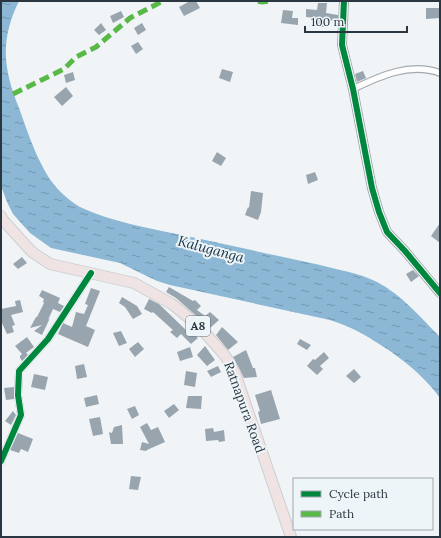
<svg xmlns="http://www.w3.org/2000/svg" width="441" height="538" viewBox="0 0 441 538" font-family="Lora,serif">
<defs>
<pattern id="water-ripples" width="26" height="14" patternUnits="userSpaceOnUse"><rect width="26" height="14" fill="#8cb8d6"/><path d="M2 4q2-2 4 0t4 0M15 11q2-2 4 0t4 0" fill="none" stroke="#7396af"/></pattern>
</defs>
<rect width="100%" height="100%" fill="#f1f4f6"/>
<path fill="url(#water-ripples)" d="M1 1H19C0 40 3 69 19 108 28 133 39 167 56 187 61 193 74 204 80 207 112 222 148 228 182 235 228 245 274 255 320 265 338 270 360 273 377 282 402 295 420 317 440 337V398C420 370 388 348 359 332 350 327 339 323 330 320L170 285 157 281 120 263 51 248 30 233 13 214 7 202 1 186Z"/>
<path fill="#98a5ae" d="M190 1H196L200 8 184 16 179 7Z
M318 3H327L326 13 338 15V21L325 20 324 27 314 26 315 18 306 17V9L317 10Z
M426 8H440V18L426 19Z
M283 10 293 11 292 18H298V25L281 23Z
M121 11 124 17 113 23 110 16Z
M101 23 106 30 99 35 94 30Z
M142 23 146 30 138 35 134 28Z
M138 42 143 49 136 54 131 46Z
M222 69 233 72 230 82 219 78Z
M363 71 366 78 357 82 355 74Z
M73 72 75 80 66 83 64 75Z
M66 87 73 96 62 106 54 97Z
M217 152 226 158 221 166 212 161Z
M315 172 318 180 308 184 306 175Z
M251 191 263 193 261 212 258 220 245 215 248 207 249 208Z
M440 223V243L431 236Z
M22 257 27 263 18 269 13 264Z
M413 270 419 276 411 282 406 274Z
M169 287 193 301 195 300 201 306 197 310 205 316 210 312 219 320 210 328 176 298 166 292Z
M91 288 100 291 86 326 95 330 88 347 58 334 63 323 72 327 76 312 84 314 88 305 85 304Z
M42 290 60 298 58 303 64 306 60 312 53 309 48 320 50 318 42 335 34 331 42 325 30 328 36 317H37L44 303 43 302 44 299 39 296Z
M122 297 137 306 142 314 133 319 125 307 119 303Z
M149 299 159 304 187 331 188 329 198 338 191 344 181 334 177 338 170 332 173 330 153 312 152 313 144 309Z
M20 300 23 312 11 315 15 325 12 326 14 332 7 334 1 321V309L16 306 15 301Z
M222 327 238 342 228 350 216 335Z
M121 331 127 343 119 346 113 333Z
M27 337 34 347 26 353 28 355 22 361 20 358V356L22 354 15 346Z
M300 339 311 345 307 350 297 344Z
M138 342 144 349 135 357 129 349Z
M205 346 215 360 207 366 197 355Z
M190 347 193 357 180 361 177 352Z
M246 350 253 368H255L257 377 244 378 233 357Z
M324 352 329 358 320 366 323 369 317 375 307 366 313 359 315 360Z
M84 364 87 377 77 379 75 366Z
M218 366 221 372 211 377 207 371Z
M354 369 361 377 354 383 346 376Z
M186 371 197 373 195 387 184 385Z
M34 374 48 377 45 390 31 387Z
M14 387V399L6 400 4 388Z
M271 390 280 419 261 424 258 412 260 411 255 395Z
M97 395 99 404 86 407 84 398Z
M188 396H202L201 409 186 408Z
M174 404 179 410 169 418 164 411Z
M135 406 139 415 132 419 127 409Z
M13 411 16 415 11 425 5 421Z
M100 417 103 434 93 436 89 419Z
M147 423 151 430 158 427 165 442 147 450 146 451 140 450 142 442 149 444 140 427Z
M122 425 123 444H111L109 432 112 433 114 427Z
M213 428 214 432 224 430 225 441 219 442 218 440 206 441 205 429Z
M18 433 33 439 28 452 21 449 19 453 10 450Z
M131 476 141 477 138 490 129 489Z"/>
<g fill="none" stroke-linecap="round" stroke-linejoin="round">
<g stroke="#a3aaae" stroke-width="8">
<path id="street" d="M353 89C380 76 410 62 440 73
M1 461 21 415 18 395 19 371 48 339 91 273"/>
</g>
<g stroke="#a3aaae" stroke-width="10">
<path id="secondary" d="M344 1 342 45 353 89 372 188 379 212 387 232 405 251 440 293"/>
</g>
<g stroke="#cccfd2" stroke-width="12">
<path id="highway" d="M1 216 2 219 32 252 50 264 134 283 172 304 200 327 226 357 235 373 291 537"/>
</g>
<use href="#street" stroke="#fdfdfe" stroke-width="5.5"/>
<use href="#secondary" stroke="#fdfdfe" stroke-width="8"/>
<use href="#highway" stroke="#efe4e3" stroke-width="10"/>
<path stroke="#58b947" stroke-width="5" stroke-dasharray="10 5" stroke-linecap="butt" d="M258 1 262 2 270 1
M13 94 64 69 76 57 96 47 130 18 163 1"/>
<g stroke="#eef5f9" stroke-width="8">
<path id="cycleway" d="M344 1 342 45 353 89 372 188 379 212 387 232 405 251 440 293
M1 461 21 415 18 395 19 371 48 339 91 273"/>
</g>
<use href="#cycleway" stroke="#00873e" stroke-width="6"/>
</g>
<g text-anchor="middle" stroke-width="4" stroke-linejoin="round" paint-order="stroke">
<rect fill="#eef5f9" stroke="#667078" stroke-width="1" x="186" y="316" width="24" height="20" rx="3"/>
<g font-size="12" font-weight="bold" fill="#2b3740">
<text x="198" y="330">A8</text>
</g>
<g font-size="13" fill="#2b3740" stroke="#eef5f9">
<text transform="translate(245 407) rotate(70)" y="5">Ratnapura Road</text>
</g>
<g font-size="14" font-style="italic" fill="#122e41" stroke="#eef5f9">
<text transform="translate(211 249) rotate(15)" y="5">Kaluganga</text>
</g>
</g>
<rect width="441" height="538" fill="none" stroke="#2b3740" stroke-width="4"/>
<rect x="293" y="478" width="140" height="52" fill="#eef5f9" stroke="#a0a9af"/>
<rect x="301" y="491" width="20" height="6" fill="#00873e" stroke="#a0a9af"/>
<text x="329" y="498" font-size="12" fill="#2b3740">Cycle path</text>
<rect x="301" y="511" width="20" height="6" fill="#58b947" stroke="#a0a9af"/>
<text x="329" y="518" font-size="12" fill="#2b3740">Path</text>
<path d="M305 26v6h102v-6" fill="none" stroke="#2b3740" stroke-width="2"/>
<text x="311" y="26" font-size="12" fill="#2b3740" stroke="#eef5f9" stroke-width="3" paint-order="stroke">100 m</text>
</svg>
